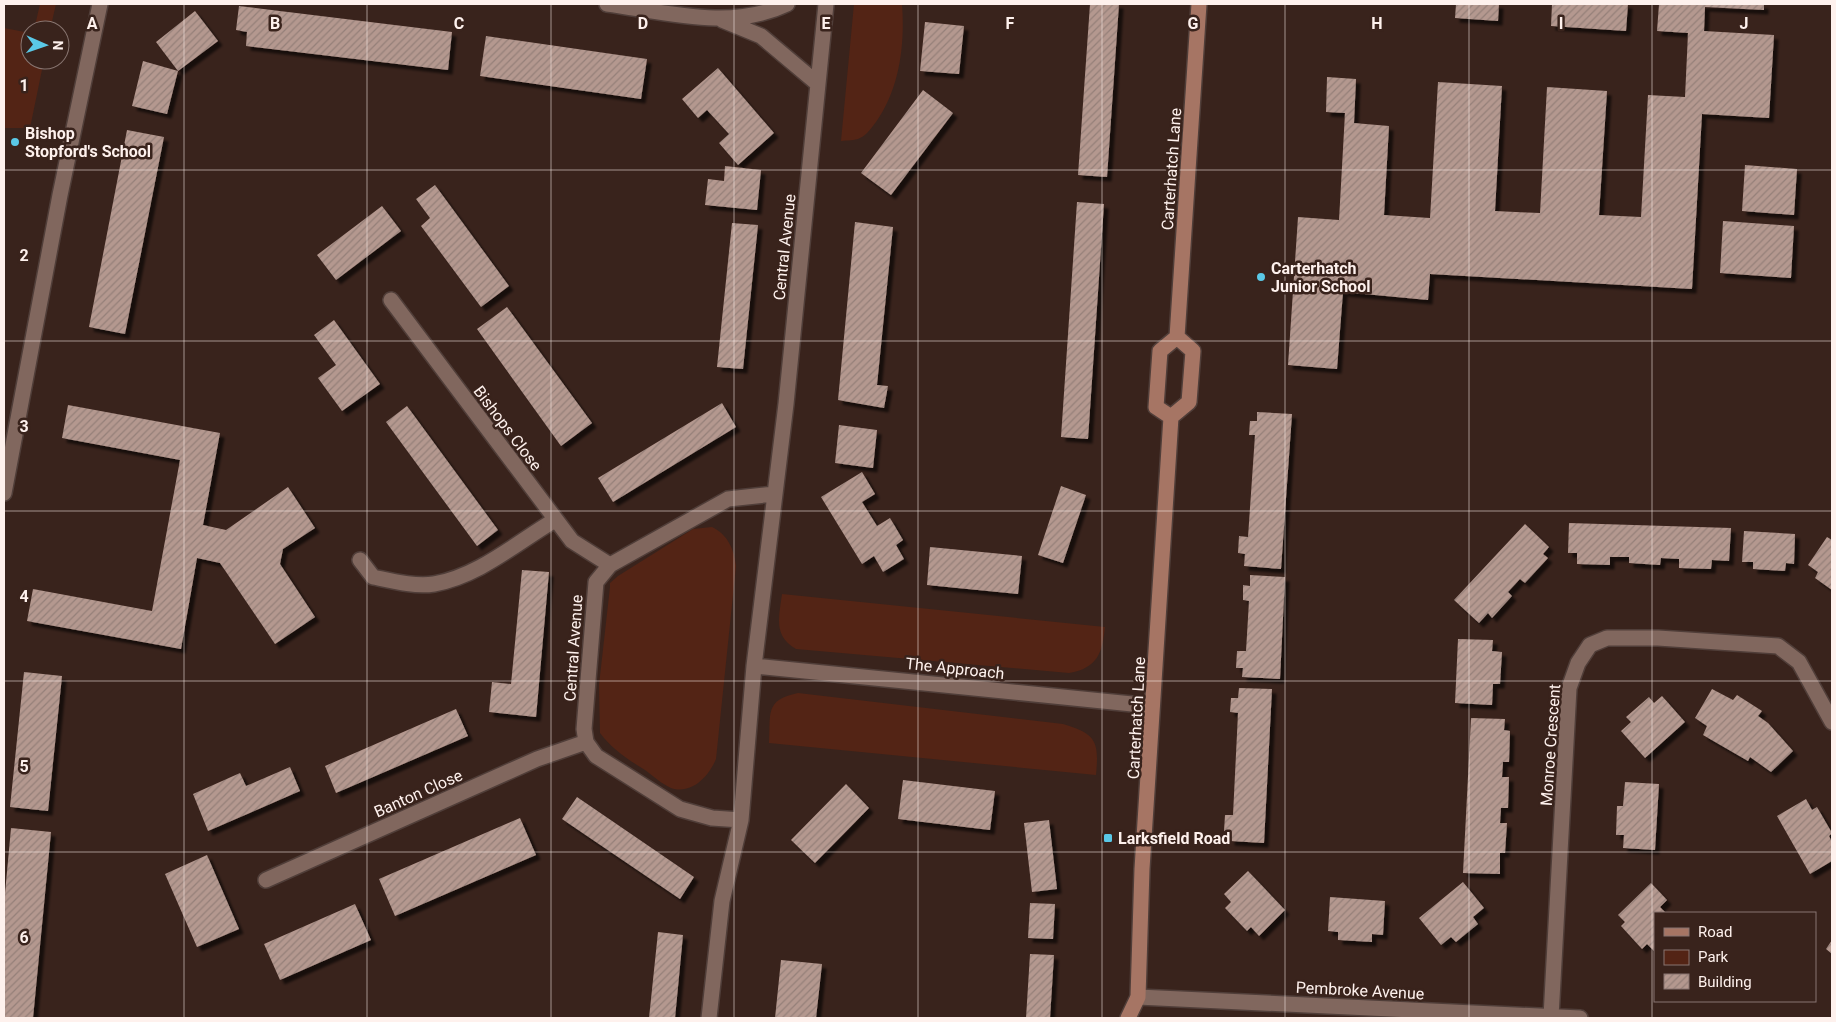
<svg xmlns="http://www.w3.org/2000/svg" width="1836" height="1022" viewBox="0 0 1836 1022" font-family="Roboto,sans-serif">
<defs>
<pattern id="building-hatch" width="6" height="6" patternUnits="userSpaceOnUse" patternTransform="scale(1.25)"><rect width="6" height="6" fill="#b4988f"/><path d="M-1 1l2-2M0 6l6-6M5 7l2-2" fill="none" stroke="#958079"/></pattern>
<filter id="shadow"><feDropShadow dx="4.5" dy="4.5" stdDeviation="1" flood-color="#0009"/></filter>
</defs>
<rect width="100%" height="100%" fill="#39231c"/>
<path fill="#532415" d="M40 4H56L50 30H34Z
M854 4H902C905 44 900 88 876 122 872 127 867 135 860 138 855 141 847 140 841 141Z
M4 28 30 33V60H44L30 128H4Z
M712 527C728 535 734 549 736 566L716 759C709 776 692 795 671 788 662 784 653 776 645 770 627 759 612 749 600 733L599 685 610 587V583L618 576 693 529Z
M782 594 1105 627C1102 653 1098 668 1069 673L796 649C773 636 779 617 782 594Z
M798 693 1063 724C1097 734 1099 742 1096 775L769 743C771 714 764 700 798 693Z"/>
<path fill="url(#building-hatch)" filter="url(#shadow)" d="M1090 4H1119L1107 177 1078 175Z
M1456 4H1499L1498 21 1455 18Z
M1552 4H1628L1626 31 1551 26Z
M1659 4H1764V10L1705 7 1704 31 1774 35 1769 118 1702 114 1692 289 1430 274 1428 300 1343 292 1337 369 1288 365 1298 217 1339 220 1345 113 1326 112 1327 77 1356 79 1354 123 1389 126 1384 215 1430 218 1438 82 1502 86 1495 211 1540 213 1547 87 1607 91 1599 215 1641 217 1648 95 1685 97 1688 33 1657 31Z
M239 6 452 32 448 70 246 46 247 32 236 30Z
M195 11 218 41 178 71 156 42Z
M925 22 964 26 959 74 920 71Z
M486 36 647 59 641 99 480 76Z
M143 61 178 71 167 114 132 106Z
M718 68 774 133 738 165 719 143 729 134 707 110 698 118 682 99Z
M923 90 953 113 891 195 861 173Z
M127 130 164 137 125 334 89 327Z
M1745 165 1797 169 1794 215 1742 211Z
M725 166 761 170 757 210 705 205 708 179 724 181Z
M435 185 509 286 481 307 421 226 430 218 416 199Z
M1077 202 1104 204 1088 439 1061 437Z
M382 206 401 231 336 280 317 255Z
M1723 221 1794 226 1791 278 1720 273Z
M855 222 893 227 877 385 888 386 884 408 838 400Z
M732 223 758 225 743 369 717 367Z
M507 307 592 423 561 446 477 329Z
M334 320 380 384 342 411 318 378 336 365 314 335Z
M722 403 736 427 613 502 598 478Z
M68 405 220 433 203 525 226 530 288 487 315 528 283 549 280 564 315 617 275 644 220 563 197 558 181 649 27 621 33 589 152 611 180 460 62 438Z
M407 406 498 530 477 546 386 422Z
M1257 412 1292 414 1281 569 1244 566 1245 554 1238 553 1239 536 1248 537 1255 435H1249L1250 421H1257Z
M839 425 877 430 873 468 835 463Z
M862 472 875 494 862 502 877 526 890 518 903 540 896 545 904 559 883 572 874 556 862 564 821 497Z
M1061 486 1086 495 1063 563 1038 555Z
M1569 523 1731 528 1729 561 1712 560 1711 569 1679 568V559L1661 558 1660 565 1629 563V557H1610V565L1577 564V553H1568Z
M1525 524 1549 547 1543 554 1548 558 1525 583 1520 579 1508 592 1512 596 1492 618 1488 613 1479 623 1454 600Z
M1744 531 1795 534 1794 564 1786 563 1785 571 1753 569V562H1742Z
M1827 537 1832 540V590L1815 578 1818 572 1808 565Z
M930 547 1022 556 1018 594 927 585Z
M522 570 549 572 536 717 489 712 492 682 511 684Z
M1250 575 1285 577 1280 679 1242 677 1243 668H1236L1237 651H1246L1249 601 1243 600V585L1250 586Z
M1458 639 1493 640 1492 651 1502 652 1500 684H1493L1492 705 1455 703Z
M24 672 62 676 48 811 10 807Z
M1239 688 1272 689 1264 843 1230 841 1231 832 1224 831 1225 815H1233L1238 713 1230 712 1231 698H1238Z
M1712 689 1733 700 1737 695 1762 711 1758 716 1768 723 1793 751 1771 772 1750 757 1748 761 1703 735 1707 726 1695 718Z
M1662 696 1685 722 1645 758 1621 731 1631 722 1626 717 1649 697 1654 703Z
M456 709 468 736 336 793 325 766Z
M1471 718 1505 719 1504 730 1510 731 1509 762H1503L1502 777H1509L1508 808H1501L1500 823H1507L1505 853H1500V874L1463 873Z
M290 767 300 791 208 831 193 794 240 773 246 786Z
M903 780 995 791 990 830 898 819Z
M1625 782 1659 784 1655 850 1623 848 1624 835H1616L1617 806H1623Z
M846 784 869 808 815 863 791 840Z
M577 797 694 877 680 899 562 819Z
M1806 799 1812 810 1817 807 1832 833 1829 836 1832 842V861L1810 874 1777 816Z
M520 818 536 855 395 916 379 879Z
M1049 820 1057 889 1032 892 1024 823Z
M11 828 51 832 33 1018H4V904Z
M207 855 239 929 197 947 165 874Z
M1248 871 1285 910 1259 936 1251 927 1247 931 1225 908 1231 902 1224 894Z
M1463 882 1484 908 1473 917 1478 924 1456 942 1451 937 1441 945 1419 918Z
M1651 883 1667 900 1660 907 1666 913H1655V952L1647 944 1642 949 1621 926 1625 922 1618 915Z
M1330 897 1385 901 1383 935 1372 934V942L1338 940V932L1328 931Z
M1030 903 1055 904 1053 939 1028 938Z
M355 904 371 940 280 980 264 944Z
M658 932 683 935 675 1018H649Z
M1832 940V954L1826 949Z
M1030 954 1054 955 1050 1018H1026Z
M781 960 822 964 816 1018H775Z"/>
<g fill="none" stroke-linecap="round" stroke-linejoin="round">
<g stroke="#503e39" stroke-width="18">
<path id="street" d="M607 4C666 12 731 31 787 4
M722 20 761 36 818 84
M391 300 572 541 610 565
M4 493 60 195 100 4
M360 560 373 577C392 581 415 587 434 584 479 576 516 543 555 520
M754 666 1152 706
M741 820 712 818 680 809 596 756 586 742 584 729 596 582 610 565 728 499 774 494
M266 880 537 759 586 742
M1138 997 1580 1018
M1551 1017 1569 688 1578 663 1590 645 1607 638H1658L1778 646 1799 662 1832 722
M709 1018 722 901 741 820 754 666 786 404 826 4"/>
</g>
<g stroke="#503e39" stroke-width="18">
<path id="secondary" d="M1171 417 1156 407 1160 351 1177 337 1199 4
M1128 1018 1138 997 1142 869 1171 417 1189 402 1193 351 1177 337"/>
</g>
<use href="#street" stroke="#81675e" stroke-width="15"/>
<use href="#secondary" stroke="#a67564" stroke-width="15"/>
</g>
<path fill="none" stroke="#fef1ed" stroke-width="1" stroke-opacity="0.55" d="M184 4V1018M367 4V1018M551 4V1018M734 4V1018M918 4V1018M1102 4V1018M1285 4V1018M1469 4V1018M1652 4V1018M4 170H1832M4 341H1832M4 511H1832M4 681H1832M4 852H1832"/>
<g fill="#5ac8e6" stroke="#39231c" stroke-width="2">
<circle cx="15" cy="142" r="5"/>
<circle cx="1261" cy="277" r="5"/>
<rect x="1103" y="833" width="10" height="10" rx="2.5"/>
</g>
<g text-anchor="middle" stroke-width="5" stroke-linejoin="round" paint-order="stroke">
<g font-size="16" font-weight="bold" fill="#fef1ed" stroke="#39231c" text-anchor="start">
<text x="25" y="139">Bishop<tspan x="25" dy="18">Stopford's School</tspan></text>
<text x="1271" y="274">Carterhatch<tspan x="1271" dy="18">Junior School</tspan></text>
<text x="1118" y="844">Larksfield Road</text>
</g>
<g font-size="16" fill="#fef1ed" stroke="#39231c">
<text transform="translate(1171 169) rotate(-86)" y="6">Carterhatch Lane</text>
<text transform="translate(784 247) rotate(-84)" y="6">Central Avenue</text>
<text transform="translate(508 428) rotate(53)" y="6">Bishops Close</text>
<text transform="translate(573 648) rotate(-86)" y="6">Central Avenue</text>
<text transform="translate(955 668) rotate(6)" y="6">The Approach</text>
<text transform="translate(1136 718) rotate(-87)" y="6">Carterhatch Lane</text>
<text transform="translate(1550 745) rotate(-86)" y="6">Monroe Crescent</text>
<text transform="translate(418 793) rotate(-24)" y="6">Banton Close</text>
<text transform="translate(1360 990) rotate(3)" y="6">Pembroke Avenue</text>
</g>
</g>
<g font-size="16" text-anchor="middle" font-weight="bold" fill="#fef1ed" stroke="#39231c" stroke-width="5" stroke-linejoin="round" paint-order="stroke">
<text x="92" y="29">A</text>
<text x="275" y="29">B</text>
<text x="459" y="29">C</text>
<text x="643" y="29">D</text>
<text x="826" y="29">E</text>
<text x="1010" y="29">F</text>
<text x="1193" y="29">G</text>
<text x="1377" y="29">H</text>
<text x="1561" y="29">I</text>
<text x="1744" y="29">J</text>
<text x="24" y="91">1</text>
<text x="24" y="261">2</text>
<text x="24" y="432">3</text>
<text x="24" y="602">4</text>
<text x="24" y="772">5</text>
<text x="24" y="943">6</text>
</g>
<rect width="1836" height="1022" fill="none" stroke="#fef1ed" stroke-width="10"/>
<rect x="1654" y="912" width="162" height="90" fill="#39231c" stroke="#887570"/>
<rect x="1664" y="928" width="25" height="8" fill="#a67564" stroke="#887570"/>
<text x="1698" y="937" font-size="15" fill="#fef1ed">Road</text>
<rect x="1664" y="950" width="25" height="15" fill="#532415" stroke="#887570"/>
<text x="1698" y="962" font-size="15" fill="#fef1ed">Park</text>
<rect x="1664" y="974" width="25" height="15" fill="url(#building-hatch)" stroke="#887570"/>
<text x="1698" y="987" font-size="15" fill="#fef1ed">Building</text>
<g transform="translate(45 45) rotate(92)"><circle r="24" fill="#39231c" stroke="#887570"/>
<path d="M0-4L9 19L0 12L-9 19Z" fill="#5ac8e6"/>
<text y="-8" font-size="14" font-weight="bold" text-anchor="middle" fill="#fef1ed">N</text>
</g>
</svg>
